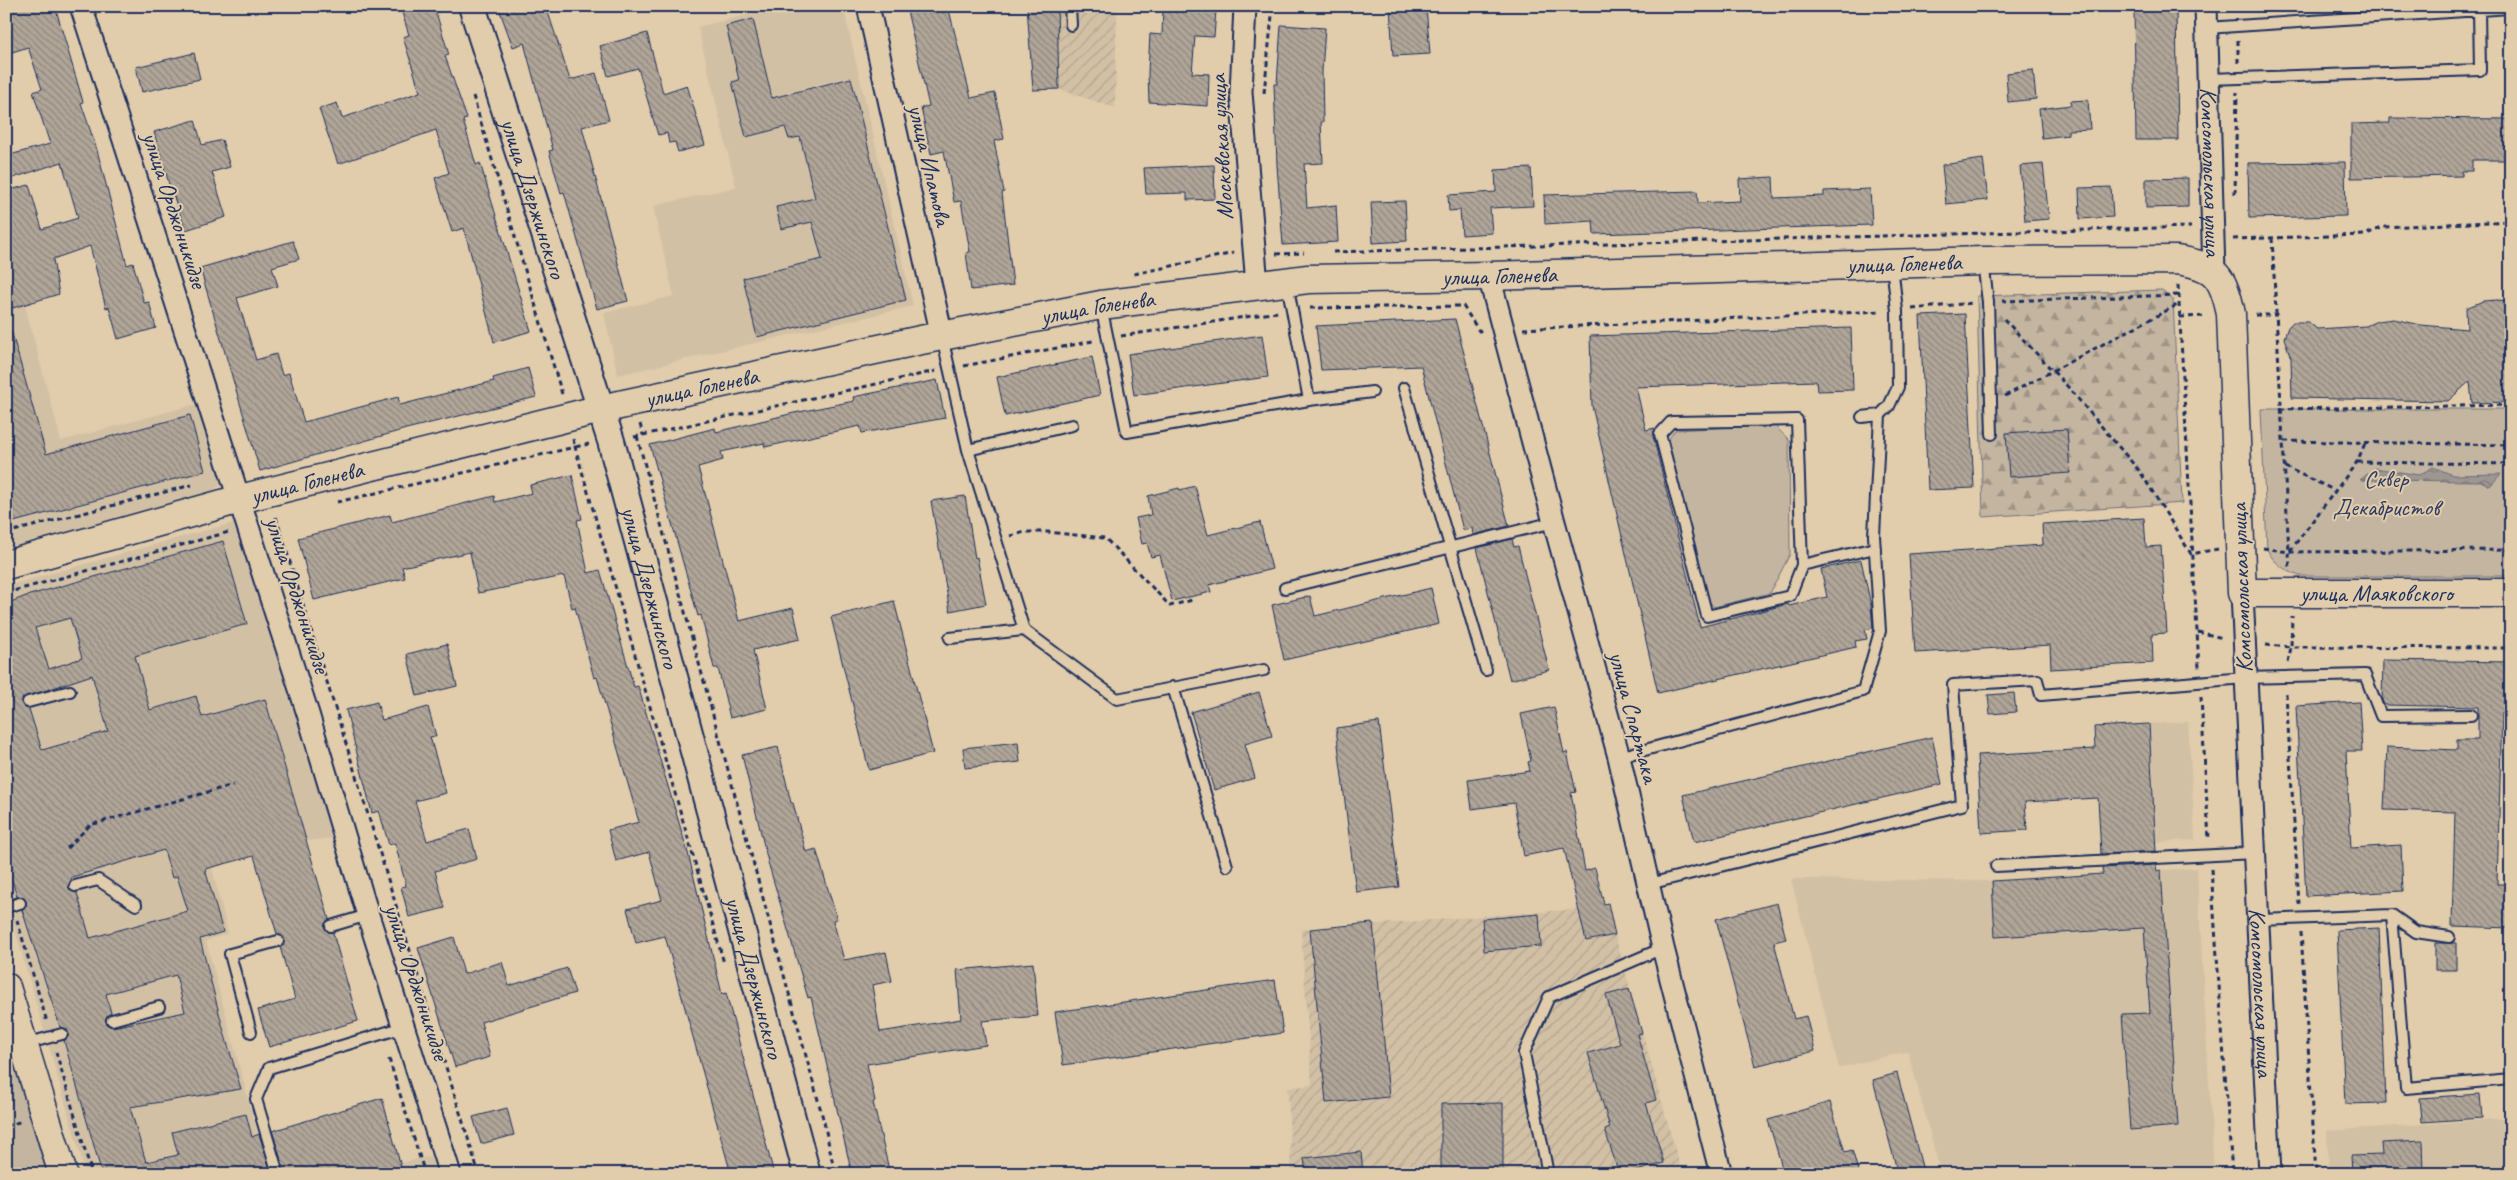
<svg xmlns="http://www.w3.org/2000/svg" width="2517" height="1180" viewBox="0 0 2517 1180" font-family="Caveat,sans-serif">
<defs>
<pattern id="industrial-furrows" width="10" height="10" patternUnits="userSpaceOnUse" patternTransform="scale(1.25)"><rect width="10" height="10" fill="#d2c0a5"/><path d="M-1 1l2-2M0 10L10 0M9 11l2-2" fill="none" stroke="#b4a590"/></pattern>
<pattern id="forest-firs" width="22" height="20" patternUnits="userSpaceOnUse" patternTransform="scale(1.25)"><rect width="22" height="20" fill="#c4b5a0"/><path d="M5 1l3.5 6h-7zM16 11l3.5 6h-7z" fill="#9e9486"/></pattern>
<pattern id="water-waves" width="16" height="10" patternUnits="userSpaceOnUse" patternTransform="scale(1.25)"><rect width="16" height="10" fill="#9e9691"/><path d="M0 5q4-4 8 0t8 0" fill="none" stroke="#807b7a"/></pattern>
<pattern id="building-back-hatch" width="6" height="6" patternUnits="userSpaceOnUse" patternTransform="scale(1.25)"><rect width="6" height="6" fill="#b0a598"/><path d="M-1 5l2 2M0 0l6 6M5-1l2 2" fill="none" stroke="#8e877f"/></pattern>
</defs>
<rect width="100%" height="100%" fill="#e1ccab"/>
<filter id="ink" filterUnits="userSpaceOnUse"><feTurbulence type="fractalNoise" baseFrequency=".02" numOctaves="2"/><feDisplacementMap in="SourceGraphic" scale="10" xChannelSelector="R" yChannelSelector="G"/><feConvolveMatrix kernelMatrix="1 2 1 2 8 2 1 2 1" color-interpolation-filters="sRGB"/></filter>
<g filter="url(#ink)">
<path fill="#d2c0a5" d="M785 6H843L913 306 618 375 604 313 674 296 653 206 736 187 698 27Z
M6 235 61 441 200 403 217 466 220 485 205 497 6 557Z
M236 522 334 838 307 841 212 868 228 933 206 941 267 1170 271 1174H86L6 899V586Z
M2188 722 2195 840 2155 842 2149 724Z
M2197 868 2214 1174H1941L1908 1051 1839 1068 1791 879 1992 881Z
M2511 1118V1174H2329L2327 1131Z
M431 1156 438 1174H355Z"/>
<path fill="url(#industrial-furrows)" d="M1027 6H1117L1115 108 1059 89 1033 90Z
M1580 909 1586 941 1615 935 1682 1174H1291L1288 1088 1312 1085 1301 930Z"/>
<path fill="url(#forest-firs)" stroke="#70727f" d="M2162 290 2173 299 2182 503 1983 517 1977 296Z"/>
<path fill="#c4b5a0" stroke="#70727f" d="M2261 409H2511V576H2299C2285 570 2274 564 2267 549Z
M1774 425 1789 440 1790 554 1770 593 1714 607 1708 600 1668 440 1675 430Z
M6 1039 47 1174H6Z"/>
<path fill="url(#water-waves)" stroke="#6a6d7d" d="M2433 467 2453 475 2501 474 2490 486 2481 481 2360 480 2375 468 2419 475Z"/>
<path fill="url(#building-back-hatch)" stroke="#1b2f5e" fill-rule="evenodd" d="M15 6H55L83 102 81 103 97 150 127 265 133 263 144 303 149 302 156 328 118 339 109 307 106 308 90 246 53 259 59 294 6 310V191L29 185 42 229 78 218 62 162 13 178 6 160V156L50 144 33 92 42 89 28 47 6 54V9Z
M400 6H434L449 55 445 56 467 119 463 120 476 165 480 163 531 331 494 342 464 228 452 232 435 178 449 173 436 130 338 164 319 109 337 103 342 118 420 92 403 37 409 35Z
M498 6H546L570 80 596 73 609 120 582 127 628 301 597 309 564 192 561 193 549 151 553 150 524 43 513 47Z
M906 6H948L971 98 995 93 1004 139 994 141 1004 192 1002 193 1013 285 971 290 966 253 970 252 961 201 954 202 944 151 931 154 921 108 929 106Z
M1027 6H1057L1059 89 1033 90Z
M1390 6H1426L1430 54 1393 56Z
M1163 7 1216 10 1214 37 1195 36 1192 73 1209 74 1208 106 1149 102 1148 73 1150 34 1162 35Z
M2134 7H2176L2178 140H2136Z
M753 19 772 98 851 78 906 300 757 337 743 278 822 259 812 222 781 229 776 207 815 198 800 137 789 139 785 127 746 137 732 82 739 80 726 26Z
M1281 25 1325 28 1322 71 1323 122H1321L1323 163 1304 164 1307 208 1336 205 1338 242 1283 245 1277 165 1274 84H1277Z
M647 33 663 93 687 85 705 145 678 152 675 142 669 143 667 133 658 135 638 68 608 76 600 46Z
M194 53 200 79 142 92 136 67Z
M2033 70 2036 99 2008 102 2006 73Z
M2088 100 2090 129 2068 130V135L2042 138 2039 109 2071 105 2070 101Z
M2390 118 2511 119V160H2472V171H2462V176L2351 178V124L2390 123Z
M195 120 202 145 222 140 230 167 212 172 226 217 186 230 169 184 154 132Z
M1983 159 1988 200 1946 204 1942 165Z
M2345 162 2346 216 2249 218 2248 163Z
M2043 164 2049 219 2025 221 2020 166Z
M1214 165 1215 199 1187 200V193L1146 194 1144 168Z
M1531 168 1533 206 1490 208 1492 233 1462 235 1460 210 1449 211 1448 195 1496 192 1495 170Z
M1773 177 1774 198 1824 196V191L1870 189 1872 225 1594 234 1593 221 1545 224 1544 195 1697 191 1698 203 1740 201 1739 179Z
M2188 178V207L2146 208V179Z
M2111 187 2113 217 2080 219 2079 188Z
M1405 201 1407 241 1373 243 1371 202Z
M293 241 299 259 272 267 278 286 237 298 256 360 276 354 282 375 289 373 304 422 398 397 400 405 494 381 493 378 528 368 536 397 406 429 260 471 200 268Z
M2497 300 2511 301V402L2472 403 2470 381 2448 401 2292 398 2291 358 2284 338 2288 327 2293 322H2308L2317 329 2366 326 2377 321 2394 319 2421 325 2467 329 2466 308 2483 301Z
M1965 314 1974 488 1928 490 1920 316Z
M1455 319 1509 526 1473 535 1472 528 1463 530 1421 366 1321 370 1316 326Z
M1851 328 1853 390 1817 391 1816 381 1636 387 1646 430 1655 428 1653 436 1700 627 1788 604 1789 606 1827 597 1821 569 1861 560 1871 605 1873 628 1865 630 1867 639 1855 641 1856 647 1658 693 1592 406 1590 336Z
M11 330 46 454 190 415 205 471 6 524V331Z
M1262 335 1268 377 1134 395 1128 354Z
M1092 357 1100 395 1005 416 997 377Z
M937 380 945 418 862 433 860 426 765 447 764 443 721 452 723 460 698 467 739 621 793 608 800 639 753 650 767 709 730 718 718 668H714L701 615 698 616 650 445 715 428 716 432 794 413 854 401 853 397Z
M2067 429 2070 473 2009 477 2006 433Z
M572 475 582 519 577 520 588 573 600 570 634 687 638 686 688 853 722 994 726 993 774 1174H731L665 936 636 943 627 909 662 900 649 852 616 861 608 830 639 822 597 677 594 678 575 607 572 608 564 576 478 593 470 552 402 567 405 578 314 600 298 538 390 515 392 522 494 496 495 502 532 493 530 485Z
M1195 486 1208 535 1260 522 1272 569 1209 585 1211 592 1172 601 1160 555 1151 557 1147 543 1142 544 1136 518 1151 515 1148 496 1179 488 1180 490Z
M965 496 975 558 977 557 986 604 950 611 931 501Z
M2144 518 2146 547 2161 546 2167 633 2152 634 2153 663 2051 669 2050 645 1915 653 1909 554 2043 545 2042 524Z
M1512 539 1514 547 1518 546 1549 670 1510 680 1477 548Z
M223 541 247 624 135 656 141 677 150 710 196 696 202 717 265 699 329 919 324 927 327 931 333 933 358 1021 269 1047 258 1010 295 999 280 947 284 943V939L277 934 254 856 205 869 223 932 200 939 224 1032 241 1089 130 1107 146 1162 178 1155 172 1132 246 1114 252 1137 259 1134 270 1169 277 1174 281 1171 283 1166 272 1131 382 1098 403 1174H102L64 1041 68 1036V1032L64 1028 60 1027 22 910 26 905V901L22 897H17L6 860V604L26 596ZM70 618 82 658 49 669 35 628ZM92 675 108 731 42 750 29 709 22 704 23 698ZM164 850 172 878 177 876 188 911 90 938 77 893 69 888 72 877ZM176 975 185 1012 113 1027 107 1025 106 1018 111 1013 106 994Z
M1431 588 1439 624 1284 660 1272 605 1310 596 1315 616Z
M894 601 933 753 869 770 831 617Z
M447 644 457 686 417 696 407 654Z
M2383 660 2511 662V712H2502L2497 884H2511V928L2452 926 2455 812 2384 810 2387 747 2457 750V740H2478V707L2384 705 2382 700Z
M1259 692 1272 736 1245 744 1255 778 1214 790 1191 712Z
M2014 693 2016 712 1990 714 1988 695Z
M377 702 382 720 428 707 436 736 430 737 446 793 415 801 427 841 469 829 477 859 435 871 445 908 409 917 401 887 406 886 395 843 389 845 379 811 372 813 346 710Z
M2359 702 2362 751H2346L2351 848 2401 845 2403 891 2306 896 2296 706Z
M1554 707 1564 753 1567 752 1576 792 1571 793 1585 871 1595 868 1604 904 1608 903 1615 935 1586 941 1564 848 1524 856 1514 803 1472 809 1468 780 1530 771 1528 762 1531 761 1521 714Z
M1379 722 1399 887 1356 892 1336 728Z
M2149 724 2156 851 2101 854 2098 798 2025 802 2027 830 1981 833 1977 755 2095 749 2094 727Z
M1932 737 1942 784 1694 842 1683 795Z
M1018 742 1020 762 965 768 963 748Z
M778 747 791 803H793L806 852 816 849 837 919 833 920 844 960 886 952 892 981 872 985 880 1032 961 1019 957 970 1033 963 1038 1016 982 1021 986 1045 867 1064 875 1101 873 1102 890 1174H852L811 997 808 998 768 862 742 755Z
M2156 865 2157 871 2161 870 2178 1126 2130 1130 2122 1014 2150 1013 2144 928 1995 937 1992 881 2103 874 2102 868Z
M1777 903 1786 939 1774 942 1794 1019 1806 1016 1815 1051 1755 1066 1716 919Z
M1539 914 1541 946 1484 951 1482 919Z
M1373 923 1389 1097 1326 1103 1310 929Z
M2379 928 2386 1103 2345 1104 2337 930Z
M454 937 464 974 502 962 509 986 567 968 575 993 481 1022 490 1057 455 1067 418 948Z
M2435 943H2456V970H2435Z
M1275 980 1283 1033 1063 1065 1055 1012Z
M1629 989 1642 1033 1637 1034 1656 1100 1646 1103 1664 1163 1626 1174H1619L1605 1130 1610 1128 1588 1053 1620 1044 1606 995Z
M1897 1073 1924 1174H1898L1873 1080Z
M2480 1094 2482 1118 2422 1122 2420 1098Z
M1830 1102 1845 1152 1852 1150 1859 1174H1784L1768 1120Z
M1503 1103V1174H1441V1104Z
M507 1108 514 1135 481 1144 473 1117Z
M2423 1141 2424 1174H2352L2351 1156 2382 1155 2381 1143Z
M1361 1152 1363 1174H1306L1304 1158Z"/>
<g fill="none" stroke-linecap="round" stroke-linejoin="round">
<g stroke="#1b2f5e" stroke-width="14">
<path id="service" d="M1070 6 1071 25
M2206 28 2510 8
M2208 79 2480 70 2479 10
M1983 262 1988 302 1992 434
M1287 283 1309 400
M1101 306 1127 432 1309 400 1372 392
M942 337 968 450 1024 630 950 638
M1404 388 1486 670
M1862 417 1880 415
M968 450 1072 425
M1802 565 1797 420 1671 422 1660 434 1707 616 1790 596 1802 565 1875 548
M1285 588 1554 522
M1024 630 1117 699 1264 670
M1173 687 1227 866
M28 702 70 691
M1619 757 1863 691 1880 631 1874 536 1880 415 1889 406 1898 387 1897 311 1892 264
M1996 866 2255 853
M1649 884 1962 805 1953 685 2037 680 2041 695 2245 678 2365 675 2381 716 2471 715
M75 886 98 880 136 905
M6 907 20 903
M2392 915 2406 1088 2511 1079
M2258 920 2392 915 2416 932 2449 937
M331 926 368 915
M112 1020 159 1007
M251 1032 230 954 278 941
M25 1044 62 1034
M276 1167 256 1099 269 1068 404 1027
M1548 1174 1524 1053 1549 997 1663 948"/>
</g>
<g stroke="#1b2f5e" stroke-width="25">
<g id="minor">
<path d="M81 6 308 714 368 915 450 1174"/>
<path d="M868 6 942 336"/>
<path d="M1245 6 1241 92 1257 285"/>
<path id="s1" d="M2206 6 2214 272"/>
<path d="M1489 276 1554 522 1619 757 1663 948 1721 1174"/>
<path id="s2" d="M2242 593 2270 1174"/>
</g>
</g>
<g stroke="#1b2f5e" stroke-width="30">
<g id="tertiary">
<path id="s3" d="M472 6 611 441 807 1174"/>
</g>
</g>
<g stroke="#1b2f5e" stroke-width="31">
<g id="secondary">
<path id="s4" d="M6 565 240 499 601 409 921 340 1101 305 1308 279 1489 276 1983 261 2177 260C2216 266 2223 276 2231 314L2242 593H2511"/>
<path d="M6 987 63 1174"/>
</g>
</g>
<path stroke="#1b2f5e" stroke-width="3" stroke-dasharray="5 4" stroke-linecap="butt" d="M2238 40V64
M1264 93 1273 6
M473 96 562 394
M2235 194 2237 92
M2272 238 2289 552 2511 550
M2233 239 2364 235 2384 227 2511 221
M1333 252 2191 227
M1276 254 1304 253
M1134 274 1234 253
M2178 285 2199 668
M2002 301 2179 295
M1310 308 1463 306 1479 331 1482 330
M1912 309 1973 303
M2255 315H2277
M2180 317 2207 316
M2004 319 2068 387 2141 473 2191 554 2218 549
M1523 329 1881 311
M1121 336 1278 312
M964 366 1093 341
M2005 396 2179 304
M2280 409 2511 405
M640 424 643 435
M637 436 824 1122 835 1174
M634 437 936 371
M573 439 575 447 589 444
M2284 441 2511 445
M2357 462 2511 464
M2285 467 2336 491
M337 502 575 447 724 963
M276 517 479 1174
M6 533 192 485
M1010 536 1025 532H1047L1105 538 1170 606 1192 600 1191 597
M2263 548 2289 552 2290 570
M2290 551 2357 462 2366 441
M6 593 229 532
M2198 632 2223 638
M2266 645 2291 647 2292 616
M2288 662 2291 647 2511 648
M2286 693 2299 904
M2201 697 2209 840
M67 848 90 825 233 785
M2211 869 2232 1174
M17 920 47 1022
M2301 932 2316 1174
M56 1052 92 1174
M389 1059 425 1174
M6 1126 22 1121"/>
<use href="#service" stroke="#e1ccab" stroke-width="10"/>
<use href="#minor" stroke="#e1ccab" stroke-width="21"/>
<use href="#tertiary" stroke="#e1ccab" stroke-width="26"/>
<use href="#secondary" stroke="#e1ccab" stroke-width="28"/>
</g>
</g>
<g text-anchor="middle" stroke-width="4" stroke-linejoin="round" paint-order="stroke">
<g font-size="24" fill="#1b2f5e" stroke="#e1ccab">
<text transform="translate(1221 147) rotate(-93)" y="8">Московская улица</text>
<text transform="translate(930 165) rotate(77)" y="8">улица Ипатова</text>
<text dy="8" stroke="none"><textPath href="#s1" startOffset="166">Комсомольская улица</textPath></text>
<text dy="8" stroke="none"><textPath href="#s3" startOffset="202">улица Дзержинского</textPath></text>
<text transform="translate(175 210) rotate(72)" y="8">улица Орджоникидзе</text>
<text dy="8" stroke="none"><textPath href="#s4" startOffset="1931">улица Голенева</textPath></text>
<text dy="8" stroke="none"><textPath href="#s4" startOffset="1526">улица Голенева</textPath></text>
<text dy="8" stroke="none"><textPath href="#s4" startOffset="1122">улица Голенева</textPath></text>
<text dy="8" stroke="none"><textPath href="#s4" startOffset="718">улица Голенева</textPath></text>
<text dy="8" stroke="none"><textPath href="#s4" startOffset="312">улица Голенева</textPath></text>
<text dy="8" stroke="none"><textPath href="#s3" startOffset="608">улица Дзержинского</textPath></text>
<text transform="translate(2241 588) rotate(-92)" y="8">Комсомольская улица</text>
<text dy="8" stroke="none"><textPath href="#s4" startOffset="2702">улица Маяковского</textPath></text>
<text transform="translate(298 595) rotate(72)" y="8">улица Орджоникидзе</text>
<text transform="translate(1634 717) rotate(75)" y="8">улица Спартака</text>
<text dy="8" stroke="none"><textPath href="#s3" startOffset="1012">улица Дзержинского</textPath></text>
<text transform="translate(417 982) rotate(72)" y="8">улица Орджоникидзе</text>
<text dy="8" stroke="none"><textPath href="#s2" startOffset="400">Комсомольская улица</textPath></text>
</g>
<g font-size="24" fill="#2c3c65" stroke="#e1ccab">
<text x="2386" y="487">Сквер<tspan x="2386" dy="28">Декабристов</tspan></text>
</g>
</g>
<rect width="2517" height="1180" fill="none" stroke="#e1ccab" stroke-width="25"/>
<rect x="12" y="12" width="2492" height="1155" fill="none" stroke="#1b2f5e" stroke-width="2" filter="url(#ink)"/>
</svg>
